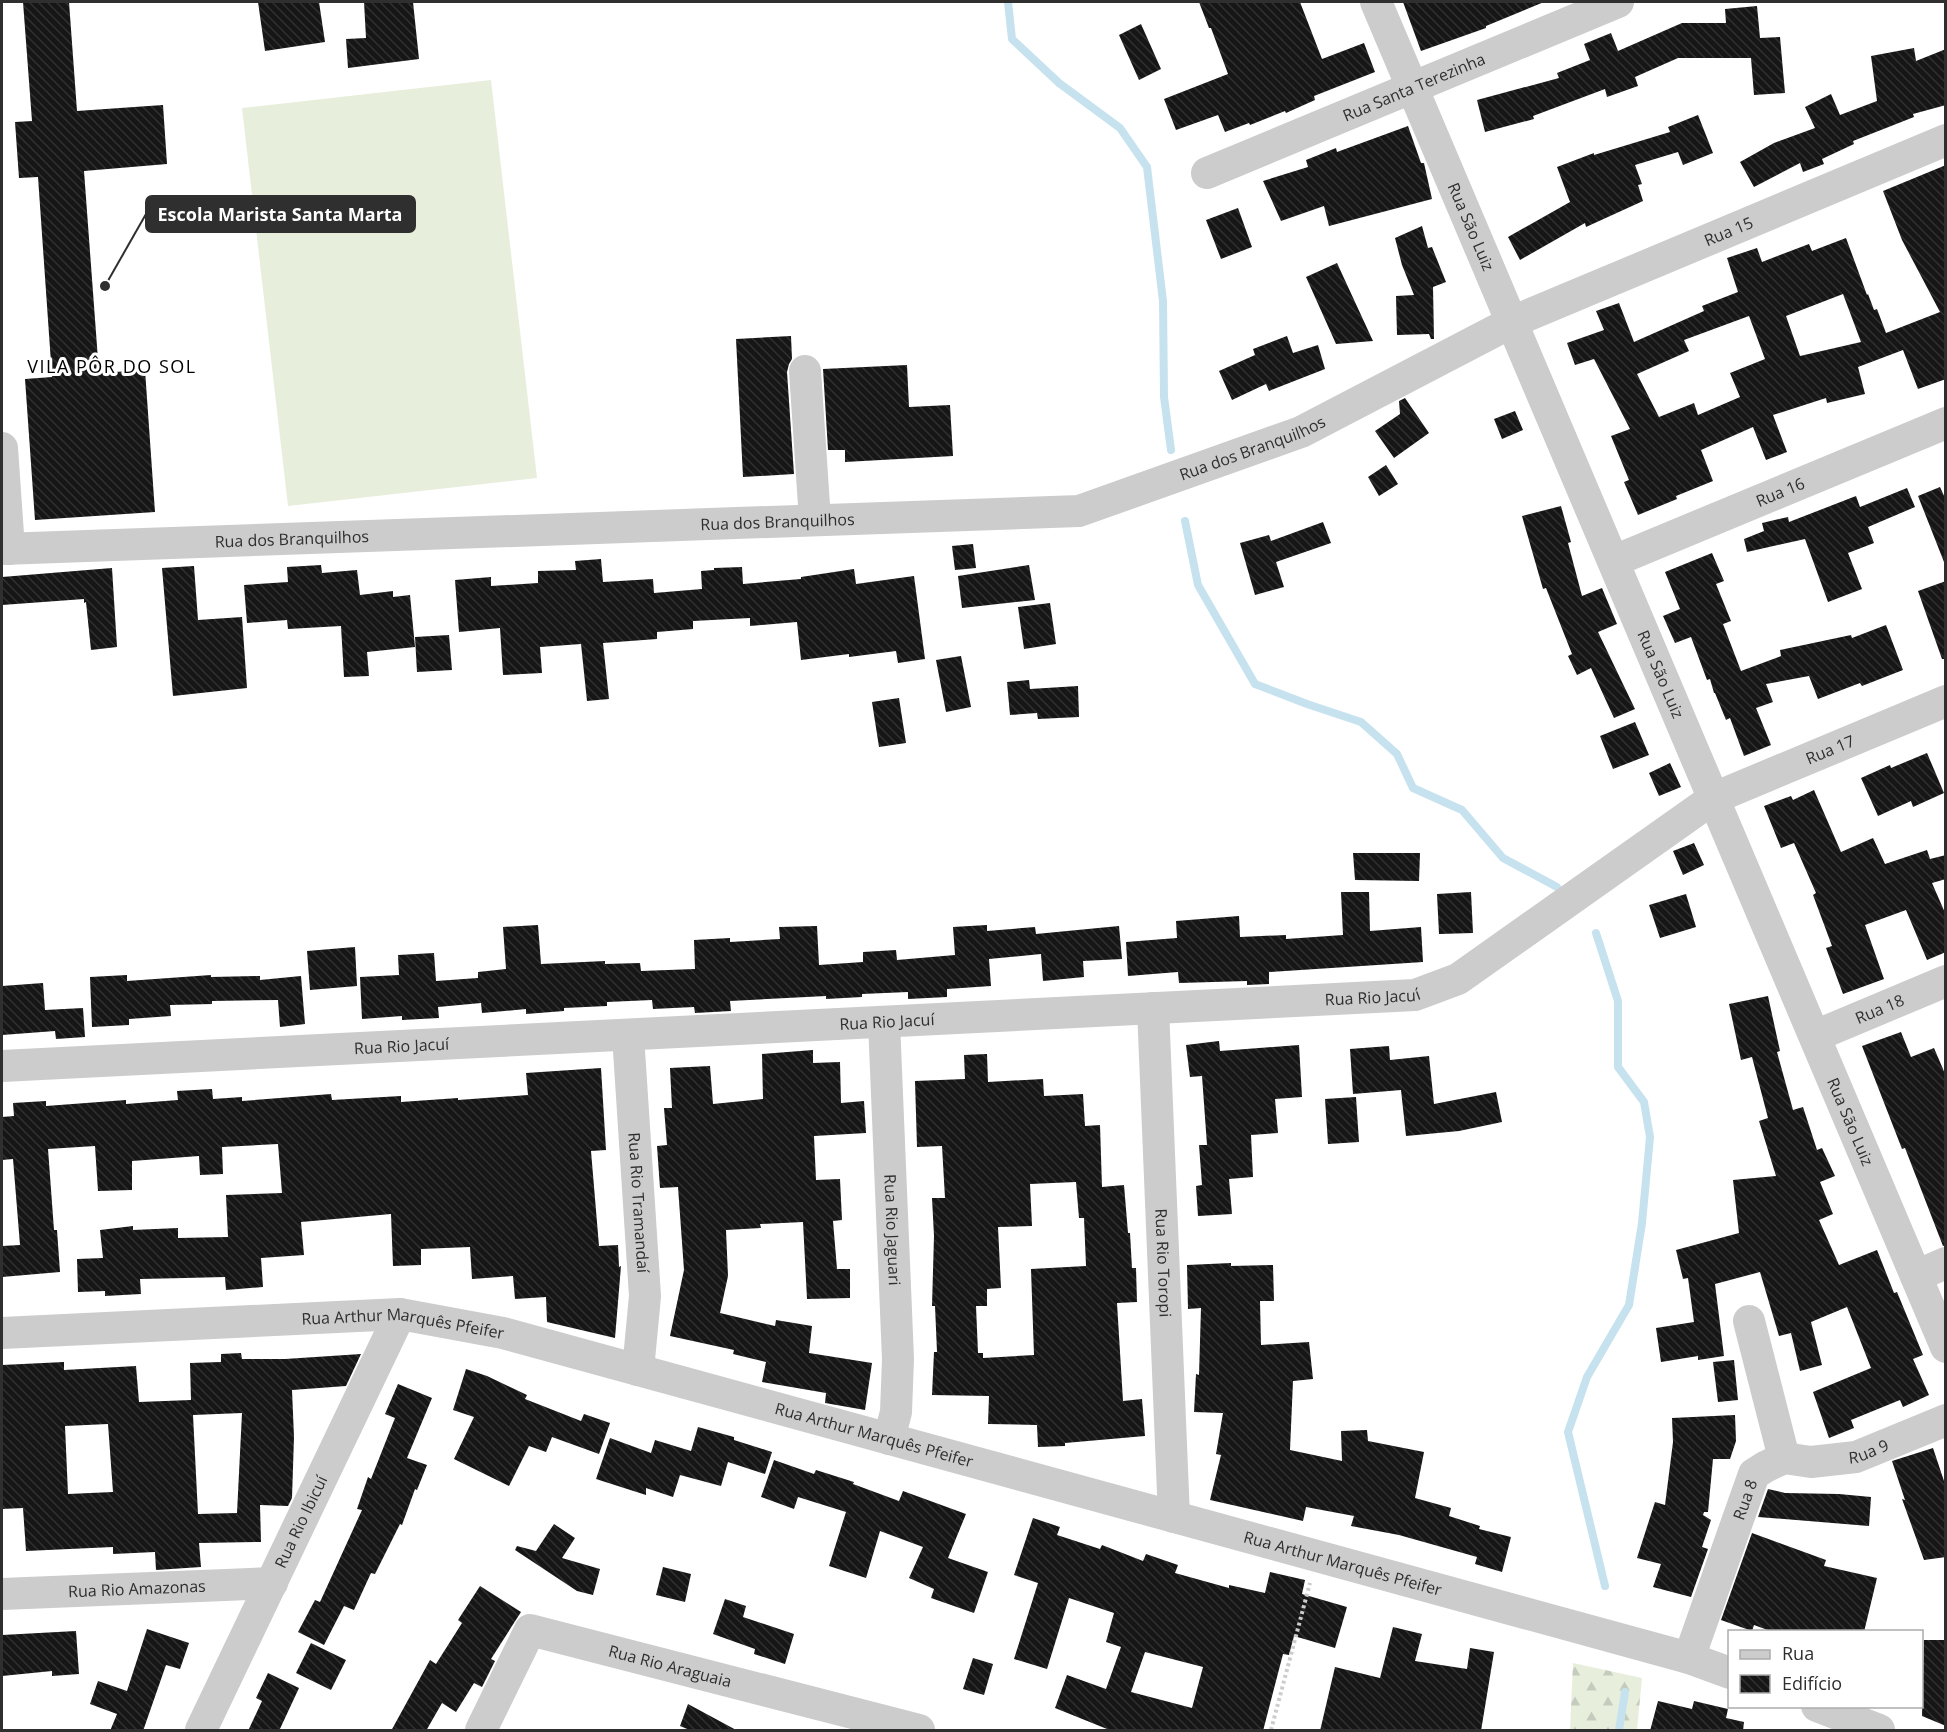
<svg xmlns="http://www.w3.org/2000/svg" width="1947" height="1732" viewBox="0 0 1947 1732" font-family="'Open Sans',sans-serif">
<defs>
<pattern id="forest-firs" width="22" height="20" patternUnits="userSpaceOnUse" patternTransform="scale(1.5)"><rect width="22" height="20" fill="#e7eedc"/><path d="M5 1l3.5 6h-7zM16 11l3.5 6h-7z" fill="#c6ccbd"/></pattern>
<pattern id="building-back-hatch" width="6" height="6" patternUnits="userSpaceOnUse" patternTransform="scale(1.5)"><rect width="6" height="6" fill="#161616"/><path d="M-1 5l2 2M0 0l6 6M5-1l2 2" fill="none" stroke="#303030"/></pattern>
</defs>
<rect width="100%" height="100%" fill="#fff"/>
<path fill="url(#forest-firs)" d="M1573 1663 1642 1678 1637 1730H1570Z"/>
<path fill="#e7eedc" d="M491 80 537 478 288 506 242 108Z"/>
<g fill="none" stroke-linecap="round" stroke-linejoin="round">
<path stroke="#c6e2ef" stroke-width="8" d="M1008 2 1012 39 1059 83 1120 128 1147 167 1163 301 1164 397 1171 450
M1185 521 1198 585 1255 684 1307 704 1361 722 1397 754 1413 788 1462 810 1503 858 1557 887
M1596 933 1618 1001V1067L1644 1102 1650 1137 1642 1223 1629 1305 1587 1377 1568 1432 1605 1586
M1619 1730 1625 1692"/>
</g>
<path fill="url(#building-back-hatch)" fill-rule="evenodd" d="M23 2H69L77 111 163 105 167 164 84 171 99 373 145 370 155 512 35 520 25 379 52 377 38 177 19 178 15 122 32 121Z
M258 2H319L325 42 265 51Z
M364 2H413L419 59 348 68 346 39 366 38Z
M1199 2H1300L1322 59 1364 43 1375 72 1314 96 1315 100 1286 113 1285 111 1250 125 1249 123 1225 132 1218 115 1176 130 1164 99 1228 74 1211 28H1209Z
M1403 2H1544L1486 26V28L1421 51Z
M1757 6 1760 38 1780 37 1785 93 1754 95 1751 58H1678L1635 77 1638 86 1607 97 1605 89 1533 116 1534 119 1485 132 1477 100 1559 78 1557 73 1590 60 1584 44 1611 33 1618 51 1682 23H1726L1725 9Z
M1141 24 1161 69 1139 80 1119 35Z
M1914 48 1916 61 1946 49V105L1913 114 1914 117 1853 141 1854 144 1822 159 1824 164 1803 172 1800 163 1754 187 1740 162 1774 143 1815 128 1805 107 1831 94 1840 115 1877 101 1871 56Z
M1698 115 1713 153 1683 165 1678 152 1635 165 1642 184 1638 185 1643 201 1586 227 1585 223 1520 260 1508 237 1570 202 1557 167 1594 153V155L1670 132 1668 127Z
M1408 126 1421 163H1424L1432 199 1329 226 1324 206 1281 221 1263 181 1308 167 1306 160 1336 148 1337 152Z
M1946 165V379L1918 389 1903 350 1858 367 1865 394 1827 403 1826 398 1773 415 1787 452 1766 460 1753 427 1701 450 1713 481 1676 496 1677 499 1638 515 1624 482 1629 480 1611 436 1630 429 1594 359 1575 365 1567 343 1604 330 1596 311 1619 303 1634 342 1704 311 1702 306 1738 292 1727 258 1757 248 1762 262 1809 244 1812 251 1846 238 1867 295 1868 294 1874 310 1877 309 1886 333 1940 312 1902 240 1883 191ZM1843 294 1861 342 1800 356 1786 316ZM1749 316 1765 359 1730 373 1740 397 1698 415 1694 403 1659 417 1637 374 1689 351 1684 340Z
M1238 208 1252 247 1221 259 1206 220Z
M1422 226 1428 248 1432 247 1446 282 1433 287 1434 339H1431L1429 334 1397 335 1396 296 1414 295 1402 265 1395 238Z
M1337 263 1373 341 1336 344 1306 277Z
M791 336 792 359 789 364 787 372 794 474 743 477 736 339Z
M1287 336 1293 353 1318 345 1325 369 1269 391 1266 384 1232 400 1219 371 1255 355 1253 349Z
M907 365 909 407 950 405 953 456 845 462V450H828L823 369Z
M1405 398 1429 433 1394 458 1375 431 1400 414 1399 401Z
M1515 411 1523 430 1502 439 1494 419Z
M1386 465 1398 484 1379 496 1368 477Z
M1940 487 1946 500 1944 562 1918 496Z
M1907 488 1915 507 1868 527 1874 543 1848 553 1862 589 1828 602 1805 539 1747 552 1744 539 1764 531 1762 523 1788 517 1789 522 1856 496 1860 507Z
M1561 506 1571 542 1568 543 1582 596 1602 588 1617 624 1598 632 1635 709 1614 718 1591 668 1577 675 1568 656 1572 654 1546 588 1543 589 1522 516Z
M1323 522 1331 543 1276 562 1284 587 1255 595 1240 543 1269 535 1271 541Z
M973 544 976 568 955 570 952 546Z
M1712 553 1724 581 1716 584 1731 621 1723 624 1741 671 1781 656 1780 650 1851 635 1852 638 1886 625 1903 670 1862 686 1860 683 1818 699 1809 676 1766 684 1773 702 1756 708 1771 745 1744 756 1730 718 1726 720 1715 693H1714L1710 679 1707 680 1691 637 1675 643 1663 616 1680 609 1665 572Z
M601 559 603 582 653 579 654 593 702 589 701 571 714 570V568L742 567 743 584 801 579V577L854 569 856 584 914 576 925 659 898 663 896 651 849 657V654L801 660 797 622 750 626V618L693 621V629L657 632V639L603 643 609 699 587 701 581 644 540 647 542 673 503 675 500 628 459 632 455 580 491 577V586L538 583V571L576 570 575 561Z
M321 565 322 573 357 570 360 595 393 591V597L410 595 415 647 367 652 369 676 344 677 341 626 288 629 287 620 247 623 244 585 288 582 287 567Z
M1029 565 1035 600 962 608 958 576Z
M194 566 198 620 242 617 247 688 173 696 162 568Z
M112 568 117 647 91 650 86 602 84 603V599L2 605V577Z
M1946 581V659H1942L1918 591Z
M1050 603 1056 644 1024 649 1018 607Z
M449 635 452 670 417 672 415 637Z
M961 656 971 707 946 712 936 660Z
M1029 680 1030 689 1078 686 1079 717 1038 719 1037 713 1010 715 1007 682Z
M899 698 906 743 879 747 872 702Z
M1635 722 1649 755 1613 769 1600 736Z
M1927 753 1944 793 1913 807 1911 801 1878 816 1861 778 1890 765 1891 768Z
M1670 763 1681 787 1659 796 1649 773Z
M1814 790 1841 852 1873 838 1885 864 1927 850 1930 859 1946 855V879L1932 883 1946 915V952L1927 960 1906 910 1865 925 1884 979 1843 994 1826 948 1832 946 1813 895 1816 893 1794 843 1781 848 1764 806 1791 796 1793 800Z
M1694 843 1704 865 1683 875 1673 851Z
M1353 853H1420L1419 881 1355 880Z
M1341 892H1369L1370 931 1421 927 1423 962 1269 972V984L1247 985V981L1179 983 1178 972 1128 976 1126 942 1177 938 1176 921 1239 916 1240 937 1286 935V939L1343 935Z
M1471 892 1473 933 1439 934 1437 894Z
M1686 894 1696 927 1660 938 1649 905Z
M538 925 541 964 605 961V964L640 963 641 971 695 969 694 940 730 938V942L780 939 779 927 817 926 819 965 863 962V952L896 950 897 960 955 955 953 927 987 925V931L1035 927 1036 934 1119 926 1122 959 1083 961 1084 977 1043 981 1041 954 989 959 991 986 947 989V997L908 999V992L862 994V997L826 999V996L730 1001 731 1011 695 1013 694 1007 653 1009 652 1000 607 1002V1006L564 1008V1011L526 1014V1009L482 1013 481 1003 438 1007 439 1018 402 1020V1016L362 1019 360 977 399 975 398 955 434 953 436 981 478 978V972L506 969 503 927Z
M355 947 357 986 310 990 307 951Z
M127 975V981L211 975V977L260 976V980L301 976 305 1024 280 1027 278 1000 212 1001V1004L170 1005 171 1016 129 1019V1025L92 1027 90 977Z
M43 983 45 1010 83 1008 85 1037 56 1039 55 1031 2 1035V986Z
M1768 996 1780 1051 1777 1052 1793 1110 1803 1107 1817 1150 1822 1148 1835 1176 1820 1182 1833 1214 1819 1220 1839 1265 1877 1250 1894 1293 1897 1292 1923 1355 1913 1359 1929 1395 1903 1407 1900 1400 1851 1420 1854 1428 1829 1438 1813 1392 1871 1368 1847 1307 1811 1322 1822 1365 1800 1371 1791 1333 1779 1336 1760 1272 1715 1284 1724 1356 1698 1360V1356L1661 1362 1656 1328 1694 1322 1688 1278 1683 1279 1676 1250 1739 1233 1733 1180 1776 1176 1759 1121 1768 1118 1752 1057 1741 1060 1729 1004Z
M1901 1032 1911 1057 1934 1048 1946 1076V1245L1943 1246 1905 1148 1902 1149 1862 1046Z
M1219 1041 1220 1051 1299 1045 1302 1097 1275 1099 1278 1133 1251 1135 1253 1177 1229 1179 1232 1214 1198 1216 1196 1186 1202 1185 1199 1145H1207L1202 1076 1190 1077 1186 1045Z
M1389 1046 1390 1060 1429 1056 1434 1104 1496 1092 1502 1122 1459 1131 1406 1136 1401 1090 1353 1094 1350 1049Z
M813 1050V1063L840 1062 841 1103 864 1101 866 1133 814 1136 816 1180 840 1179 842 1220 833 1221 837 1269H850V1298L807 1299 803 1222 760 1224 761 1228 726 1230 728 1276 720 1313 775 1326 776 1320 812 1326 809 1353 872 1363 865 1410 825 1403 826 1393 762 1382 766 1362 733 1354 734 1350 670 1336 684 1270 678 1187 660 1188 657 1146 667 1145 664 1108H672L670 1068 710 1066 713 1104 763 1099 762 1054Z
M987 1054 988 1082 1043 1079 1044 1096 1083 1094 1085 1126 1100 1125 1102 1187 1124 1185 1128 1233H1130L1132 1268H1136L1137 1302 1117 1303 1123 1401 1142 1399 1145 1436 1065 1443V1446L1038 1447 1037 1425 988 1424 989 1396 932 1395 934 1352H937L935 1306H932L934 1236 932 1198H945L942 1146 917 1147 915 1081 965 1079 964 1055ZM1076 1182 1079 1218H1084L1086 1266 1031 1269 1034 1355 983 1358V1353H978L976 1306H987V1289L1001 1288 998 1227 1032 1226 1030 1184Z
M601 1068 606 1150 591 1151 599 1246 618 1245 619 1267 621 1266 615 1338 547 1322 546 1297 515 1299 513 1276 472 1279 470 1247 421 1249V1265L393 1266 391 1214 301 1222 304 1255 261 1258 263 1287 226 1290 225 1277 185 1278 140 1279 141 1294 105 1296V1291L78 1292 77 1259 103 1258 100 1230 133 1226V1230L178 1228V1238L228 1237 226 1195 282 1193 278 1144 222 1147 223 1174 200 1175 199 1156 132 1161V1190L98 1191 95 1146 48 1149 54 1230H57L60 1272 2 1277V1246L20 1245 13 1159 2 1160V1117L14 1116 13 1103 46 1101V1106L126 1100V1104L178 1100 177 1091 212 1089 213 1099 242 1097V1101L331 1094 332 1100 401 1096V1102L458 1098V1100L528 1095 526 1073Z
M1356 1097 1359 1142 1328 1144 1325 1099Z
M1231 1263V1266L1273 1265 1274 1301H1260L1261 1345 1309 1342 1313 1379 1293 1381 1290 1450 1342 1461 1341 1431 1367 1430 1368 1441 1424 1452 1415 1498 1451 1508 1449 1516 1480 1526 1479 1529 1511 1537 1502 1572 1475 1564 1477 1557 1399 1535 1351 1526 1354 1516 1306 1507 1303 1521 1210 1500 1221 1455 1216 1454 1223 1413 1194 1412 1196 1374 1199 1375 1201 1308 1188 1309 1187 1265Z
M241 1353 242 1359H285L361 1354 346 1386 292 1390 294 1437 292 1498 288 1506 260 1505 261 1542 199 1543 201 1567 156 1570 155 1552 113 1554V1547L26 1551 23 1508 2 1509V1365L64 1362V1370L136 1366 139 1402 191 1400 190 1363 221 1362V1354ZM242 1413 237 1513 198 1514 193 1415ZM108 1424 113 1492 68 1494 65 1426Z
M1734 1360 1738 1400 1718 1402 1713 1362Z
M466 1369 487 1376 527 1395 525 1399 581 1421 584 1414 610 1423 599 1454 552 1437 546 1452 529 1446 509 1486 454 1459 474 1417 453 1410Z
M398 1384 432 1398 407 1458 427 1465 417 1490 415 1489 402 1525 400 1524 375 1574 371 1573 354 1610 344 1606 324 1645 298 1632 315 1600 320 1602 362 1510 357 1509 368 1477 371 1479 395 1418 385 1414Z
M1735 1415 1736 1441 1730 1459H1713L1708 1512H1704L1703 1515 1711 1520 1702 1547 1708 1549 1691 1597 1653 1587 1661 1564 1637 1558 1655 1502 1665 1505 1673 1442 1672 1418Z
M698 1427 734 1437V1440L772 1452 765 1474 728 1462 721 1486 680 1475 673 1497 646 1488V1495L596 1479 610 1438 651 1453 655 1440 691 1451Z
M1933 1448 1946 1487V1557L1924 1560 1902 1499 1905 1500 1892 1461Z
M774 1460 814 1474 816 1470 854 1482 853 1484 899 1501 903 1491 966 1514 948 1558 988 1572 974 1613 931 1598 934 1589 909 1578 923 1547 880 1531 866 1578 829 1566 846 1512 798 1497 794 1509 761 1497Z
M1768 1489 1785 1493 1839 1494 1871 1497 1869 1526 1758 1517Z
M1033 1518 1060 1527 1057 1535 1100 1549 1102 1545 1143 1561 1146 1554 1178 1565 1175 1573 1229 1588V1585L1265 1593 1270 1572 1305 1580 1302 1594 1347 1607 1335 1648 1294 1636 1289 1655 1283 1654 1263 1731H1112L1055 1708 1067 1675 1106 1689 1121 1647 1106 1642 1114 1613 1069 1598 1047 1669 1014 1659 1038 1583 1014 1575ZM1145 1652 1203 1667 1192 1708 1131 1692Z
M554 1524 575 1538 562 1558 600 1569 593 1595 577 1591 515 1550 517 1546 536 1551Z
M1752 1533 1826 1560 1824 1566 1877 1578 1864 1632H1773L1754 1625 1752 1631 1721 1620Z
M663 1567 691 1574 685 1602 656 1595Z
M480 1586 521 1612 491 1659 495 1661 482 1687 474 1683 456 1712 442 1703 426 1731H391L430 1660 436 1664 462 1623 458 1620Z
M725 1599 746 1606 743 1617 794 1634 785 1664 754 1654 755 1649 713 1634Z
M1393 1627 1422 1634 1415 1661 1467 1669 1470 1648 1494 1652 1481 1731H1320L1335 1667 1380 1678Z
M147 1629 189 1643 180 1669 166 1665 143 1731H110L117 1714 90 1704 98 1681 127 1691Z
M76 1631 79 1674 52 1676V1671L2 1676V1635Z
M1924 1640H1946V1726L1922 1716Z
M311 1643 346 1660 331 1690 296 1673Z
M973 1658 993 1664 984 1695 963 1689Z
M268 1673 299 1688 279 1731H248L262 1701 256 1698Z
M1658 1701 1692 1709 1694 1701 1728 1709 1726 1718 1744 1722 1743 1731H1650Z
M688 1704 738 1731H692L680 1726Z"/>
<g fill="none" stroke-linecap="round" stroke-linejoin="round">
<path stroke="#ccc" stroke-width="4" stroke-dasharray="3 3" stroke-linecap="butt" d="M1271 1730 1310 1583"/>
<g stroke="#ccc" stroke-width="32">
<path id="s1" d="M1376 2 1946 1347"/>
<path id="s2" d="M1207 173 1618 2"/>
<path d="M805 371 815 520"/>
<path d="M2 448 9 549"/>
<path id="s3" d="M2 549 1079 511 1301 432 1512 322 1946 140"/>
<path id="s4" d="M1614 561 1946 423"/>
<path id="s5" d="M1153 1008 1174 1517"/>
<path id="s6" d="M884 1022 898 1359 896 1412 889 1439"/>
<path id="s7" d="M628 1035 645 1296 638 1370"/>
<path id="s8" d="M1815 1036 1946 981"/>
<path id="s9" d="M2 1066 1415 995 1458 979 1714 798 1946 701"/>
<path d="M1916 1276 1946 1263"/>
<path d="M1749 1321 1784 1458"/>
<path id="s10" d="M2 1333 400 1314 503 1333 1689 1658 1730 1673"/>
<path id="s11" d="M1784 1458 1811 1462 1856 1457 1946 1420"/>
<path id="s12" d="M2 1594 272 1583"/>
<path id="s13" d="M1689 1658 1754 1474 1765 1467 1784 1458"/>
<path d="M1817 1706 1879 1730"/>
<path id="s14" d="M201 1730 400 1314"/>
<path id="s15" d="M481 1730 530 1630 919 1730"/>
</g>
</g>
<g text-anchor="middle" stroke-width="6" stroke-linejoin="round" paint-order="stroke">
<g font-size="16" fill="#2f2f2f" stroke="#fff">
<text dy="6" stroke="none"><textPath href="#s2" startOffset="224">Rua Santa Terezinha</textPath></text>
<text dy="6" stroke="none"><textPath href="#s1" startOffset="244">Rua São Luiz</textPath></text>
<text dy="6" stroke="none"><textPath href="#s3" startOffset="1786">Rua 15</textPath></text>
<text dy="6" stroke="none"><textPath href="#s3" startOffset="1262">Rua dos Branquilhos</textPath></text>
<text dy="6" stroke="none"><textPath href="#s4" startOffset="180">Rua 16</textPath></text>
<text dy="6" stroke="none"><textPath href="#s3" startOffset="776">Rua dos Branquilhos</textPath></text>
<text dy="6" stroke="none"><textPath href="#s3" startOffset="290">Rua dos Branquilhos</textPath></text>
<text dy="6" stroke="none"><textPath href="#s1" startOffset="730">Rua São Luiz</textPath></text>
<text dy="6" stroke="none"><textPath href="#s9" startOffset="1900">Rua 17</textPath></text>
<text dy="6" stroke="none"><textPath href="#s9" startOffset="1372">Rua Rio Jacuí</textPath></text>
<text dy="6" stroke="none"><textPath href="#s8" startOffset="70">Rua 18</textPath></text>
<text dy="6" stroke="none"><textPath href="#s9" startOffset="886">Rua Rio Jacuí</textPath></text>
<text dy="6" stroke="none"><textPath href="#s9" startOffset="400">Rua Rio Jacuí</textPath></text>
<text dy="6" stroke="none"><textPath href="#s1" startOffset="1216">Rua São Luiz</textPath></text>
<text dy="6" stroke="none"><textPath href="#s7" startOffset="168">Rua Rio Tramandaí</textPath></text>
<text dy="6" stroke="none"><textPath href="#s6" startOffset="208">Rua Rio Jaguari</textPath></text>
<text dy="6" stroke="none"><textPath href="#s5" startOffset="255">Rua Rio Toropi</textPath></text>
<text dy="6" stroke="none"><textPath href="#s10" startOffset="402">Rua Arthur Marquês Pfeifer</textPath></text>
<text dy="6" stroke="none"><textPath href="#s10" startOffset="888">Rua Arthur Marquês Pfeifer</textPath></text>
<text dy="6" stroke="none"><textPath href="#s11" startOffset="86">Rua 9</textPath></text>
<text dy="6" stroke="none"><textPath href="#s13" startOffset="168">Rua 8</textPath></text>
<text dy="6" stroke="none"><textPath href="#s14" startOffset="231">Rua Rio Ibicuí</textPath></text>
<text dy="6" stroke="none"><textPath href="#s10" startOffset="1374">Rua Arthur Marquês Pfeifer</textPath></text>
<text dy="6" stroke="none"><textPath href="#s12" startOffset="135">Rua Rio Amazonas</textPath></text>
<text dy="6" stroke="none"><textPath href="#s15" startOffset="256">Rua Rio Araguaia</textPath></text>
</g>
<g font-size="18" letter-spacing="1.5" fill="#000" stroke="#fff">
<text x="112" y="373">VILA PÔR DO SOL</text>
</g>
</g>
<path fill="none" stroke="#2f2f2f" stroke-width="2" d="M105 286L146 214"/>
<circle fill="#2f2f2f" stroke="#fff" stroke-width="2" cx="105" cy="286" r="6"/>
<rect fill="#2f2f2f" stroke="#2f2f2f" stroke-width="2" x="146" y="196" width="269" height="36" rx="6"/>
<g font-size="18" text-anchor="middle" font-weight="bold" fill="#fff">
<text x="280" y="221">Escola Marista Santa Marta</text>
</g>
<rect width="1947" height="1732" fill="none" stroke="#2f2f2f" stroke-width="6"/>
<rect x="1728" y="1630" width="195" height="78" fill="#ffffff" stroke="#acacac" stroke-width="1.5"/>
<rect x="1740" y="1650" width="30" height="9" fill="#cccccc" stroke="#acacac" stroke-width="1.5"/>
<text x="1782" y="1660" font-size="18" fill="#2f2f2f">Rua</text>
<rect x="1740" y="1675" width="30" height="18" fill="url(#building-back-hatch)" stroke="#acacac" stroke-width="1.5"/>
<text x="1782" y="1690" font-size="18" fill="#2f2f2f">Edifício</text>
</svg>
